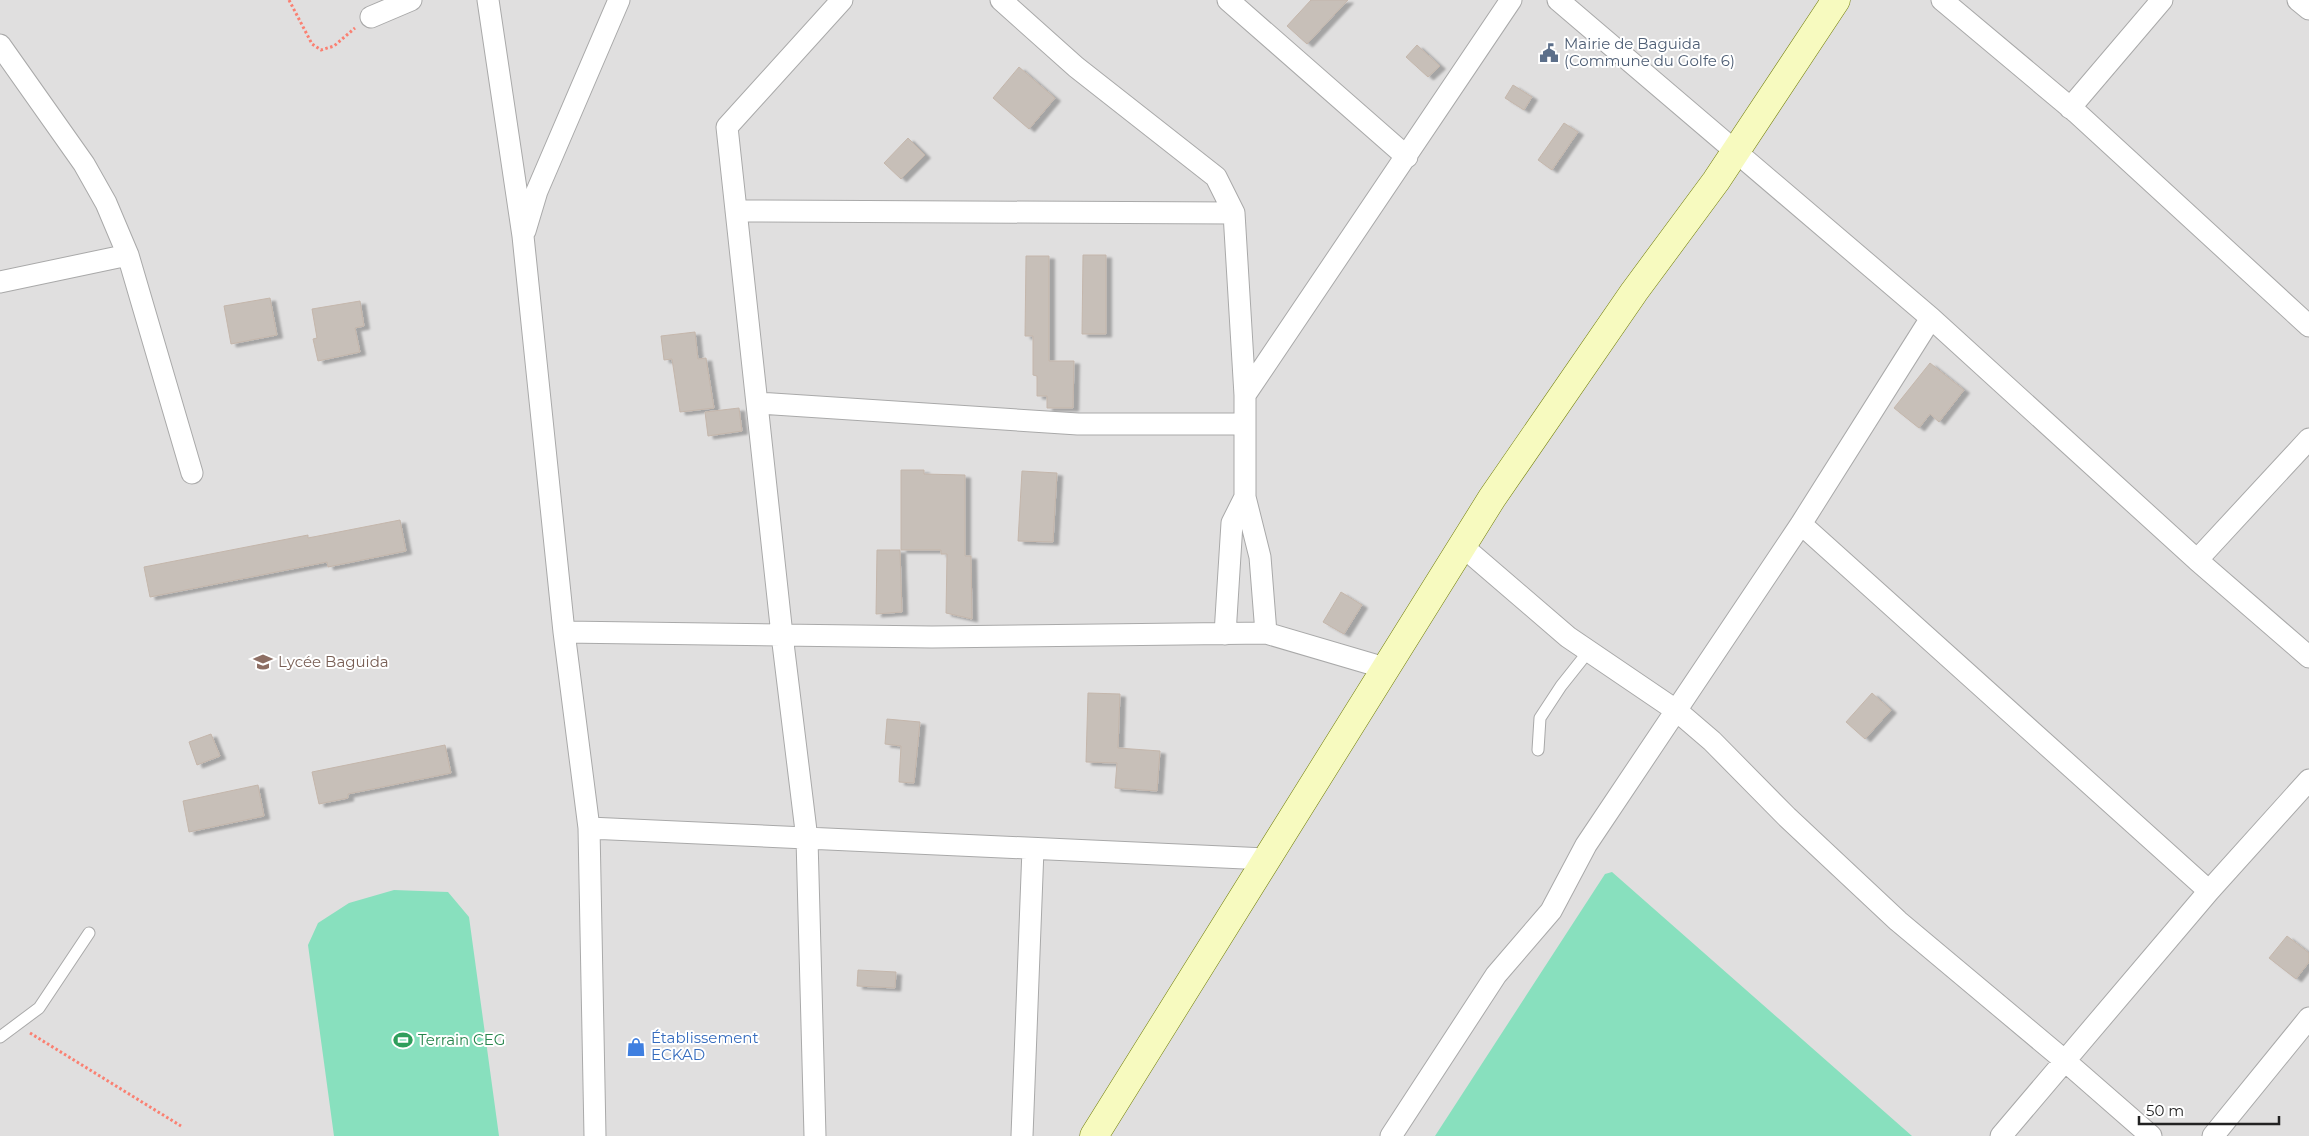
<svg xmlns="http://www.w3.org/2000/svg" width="2309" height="1136" viewBox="0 0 2309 1136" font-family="Montserrat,sans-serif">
<defs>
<filter id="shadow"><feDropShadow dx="5.5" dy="3" stdDeviation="1" flood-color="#0004"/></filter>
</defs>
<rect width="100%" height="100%" fill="#f2efe9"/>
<path fill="#e0dfdf" d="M0 0H2309V1136H0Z"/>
<path fill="#88e0be" d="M1612 872 1912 1136H1435L1605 874Z
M394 890 448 892 469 917 499 1136H334L308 945 318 923 349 903Z"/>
<path fill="#c7bfb8" stroke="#c4b6ab" filter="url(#shadow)" d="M1311 0H1348L1307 44 1287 26Z
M1417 45 1440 66 1428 77 1406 57Z
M1019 67 1055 98 1029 129 993 98Z
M1513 85 1532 97 1524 110 1505 98Z
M1564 123 1578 132 1552 170 1538 160Z
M908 138 925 155 901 179 884 163Z
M1083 255H1106V334H1082Z
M1026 256H1049V361H1074L1073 408H1047V396H1037V376L1033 375V336H1025Z
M270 298 277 335 231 344 224 306Z
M360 301 364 326 355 328 360 352 318 361 313 339 317 338 312 309Z
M695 332 698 359 706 358 714 408 680 412 672 359 664 360 661 336Z
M1930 363 1964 390 1939 422 1930 414 1919 428 1894 408Z
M739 408 742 431 708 436 705 412Z
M901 470H924V474L965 475V556H971L972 619 946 613 947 554H941V550H901Z
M1022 471 1057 473 1053 542 1018 541Z
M400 520 406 551 328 567 327 562 150 597 144 567 308 535V538Z
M877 550H900L902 612 876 614Z
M1341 592 1362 605 1344 634 1323 622Z
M1088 693 1120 694 1118 748 1160 751 1157 791 1115 788 1117 763 1086 762Z
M1872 693 1891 710 1865 739 1846 722Z
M887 719 920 722 914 783 899 782 901 746 885 744Z
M211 734 220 756 197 765 189 742Z
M445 745 451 773 348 794V798L319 804 312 772Z
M258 785 264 816 189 832 183 801Z
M2287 936 2309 953V962L2296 979 2269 958Z
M858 970 896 972 895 988 857 986Z"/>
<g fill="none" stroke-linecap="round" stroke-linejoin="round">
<g stroke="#a9a9a9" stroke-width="13">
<path id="lane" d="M1538 750 1540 718 1561 686 1588 652
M0 1037 39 1008 89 933"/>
</g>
<g stroke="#a9a9a9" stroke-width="23">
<path id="street" d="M488 0 523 236 564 632 589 828 595 1136
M1001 0 1076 67 1216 177 1234 213 1245 395V497L1260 557 1266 633
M1228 0 1407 157
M1558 0 1931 318 2197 560 2309 657
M1942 0 2078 114 2309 326
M2298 0 2309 9
M371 17 411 0
M0 45 84 164 106 203 128 255 192 473
M2070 108 2162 0
M736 211 1234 213
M525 231 537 191 619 0
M0 282 128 255
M1245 395 1511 0
M758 403 1078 424H1244
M1801 524 2209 891
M1461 545 1568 637 1677 711 1712 741 1787 817 1898 921 2064 1060 2151 1136
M2197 560 2309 439
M564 632 932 637 1266 633 1385 668
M1225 634 1232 523 1245 497
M589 828 1266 859
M815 1136 807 839 782 635 727 127 842 0
M1022 1136 1033 849
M1391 1136 1496 975 1551 911 1586 845 1801 524 1931 318
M2001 1136 2209 891 2309 780
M2213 1136 2309 1018"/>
</g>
<g stroke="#707d05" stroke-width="29">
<path id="secondary" d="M1094 1136 1492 498 1634 292 1716 181 1836 0"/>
</g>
<path stroke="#fa8072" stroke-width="3" stroke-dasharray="2.5 2.5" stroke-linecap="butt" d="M289 0 312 44 321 50 334 46 355 28
M30 1033 181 1126"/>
<use href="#lane" stroke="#fff" stroke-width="11"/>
<use href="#street" stroke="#fff" stroke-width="21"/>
<use href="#secondary" stroke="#f7fabf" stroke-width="28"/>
</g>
<defs>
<g id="civic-bare" transform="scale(1.5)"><path d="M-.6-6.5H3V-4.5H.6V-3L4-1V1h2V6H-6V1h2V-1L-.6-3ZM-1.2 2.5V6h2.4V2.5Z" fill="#5c6f8a" stroke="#fff" stroke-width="2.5" paint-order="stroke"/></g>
<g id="school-bare" transform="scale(1.5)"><path d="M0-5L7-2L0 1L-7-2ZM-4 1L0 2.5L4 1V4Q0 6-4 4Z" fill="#8d6e63" stroke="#fff" stroke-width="2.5" paint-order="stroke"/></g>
<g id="stadium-bare" transform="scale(1.5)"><path d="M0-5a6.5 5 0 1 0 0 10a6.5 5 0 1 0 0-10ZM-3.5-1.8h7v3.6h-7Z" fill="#2e9e5b" stroke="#fff" stroke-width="2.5" paint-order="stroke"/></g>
<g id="shop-bare" transform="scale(1.5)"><path d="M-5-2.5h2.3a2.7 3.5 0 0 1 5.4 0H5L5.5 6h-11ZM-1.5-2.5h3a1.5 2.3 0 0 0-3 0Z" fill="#3f7fe0" stroke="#fff" stroke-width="2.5" paint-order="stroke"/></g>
</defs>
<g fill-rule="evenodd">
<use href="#civic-bare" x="1549" y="53"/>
<use href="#school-bare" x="263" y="662"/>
<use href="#stadium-bare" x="403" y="1040"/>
<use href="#shop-bare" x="636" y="1047"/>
</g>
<g text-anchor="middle" stroke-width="4" stroke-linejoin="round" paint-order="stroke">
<g font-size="15" fill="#4e5e75" stroke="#fff" text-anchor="start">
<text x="1564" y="49">Mairie de Baguida<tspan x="1564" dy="17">(Commune du Golfe 6)</tspan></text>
</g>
<g font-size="15" fill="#785e54" stroke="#fff" text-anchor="start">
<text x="278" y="667">Lycée Baguida</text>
</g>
<g font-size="15" fill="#366cbe" stroke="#fff" text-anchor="start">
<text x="651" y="1043">Établissement<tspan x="651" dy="17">ECKAD</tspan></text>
</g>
<g font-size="15" fill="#27864d" stroke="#fff" text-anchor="start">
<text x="418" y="1045">Terrain CEG</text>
</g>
</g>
<path d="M2139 1116v8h140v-8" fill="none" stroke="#222222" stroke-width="2.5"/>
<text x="2146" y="1116" font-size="15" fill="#222222" stroke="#ffffff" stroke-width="4" paint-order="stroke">50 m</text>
</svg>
